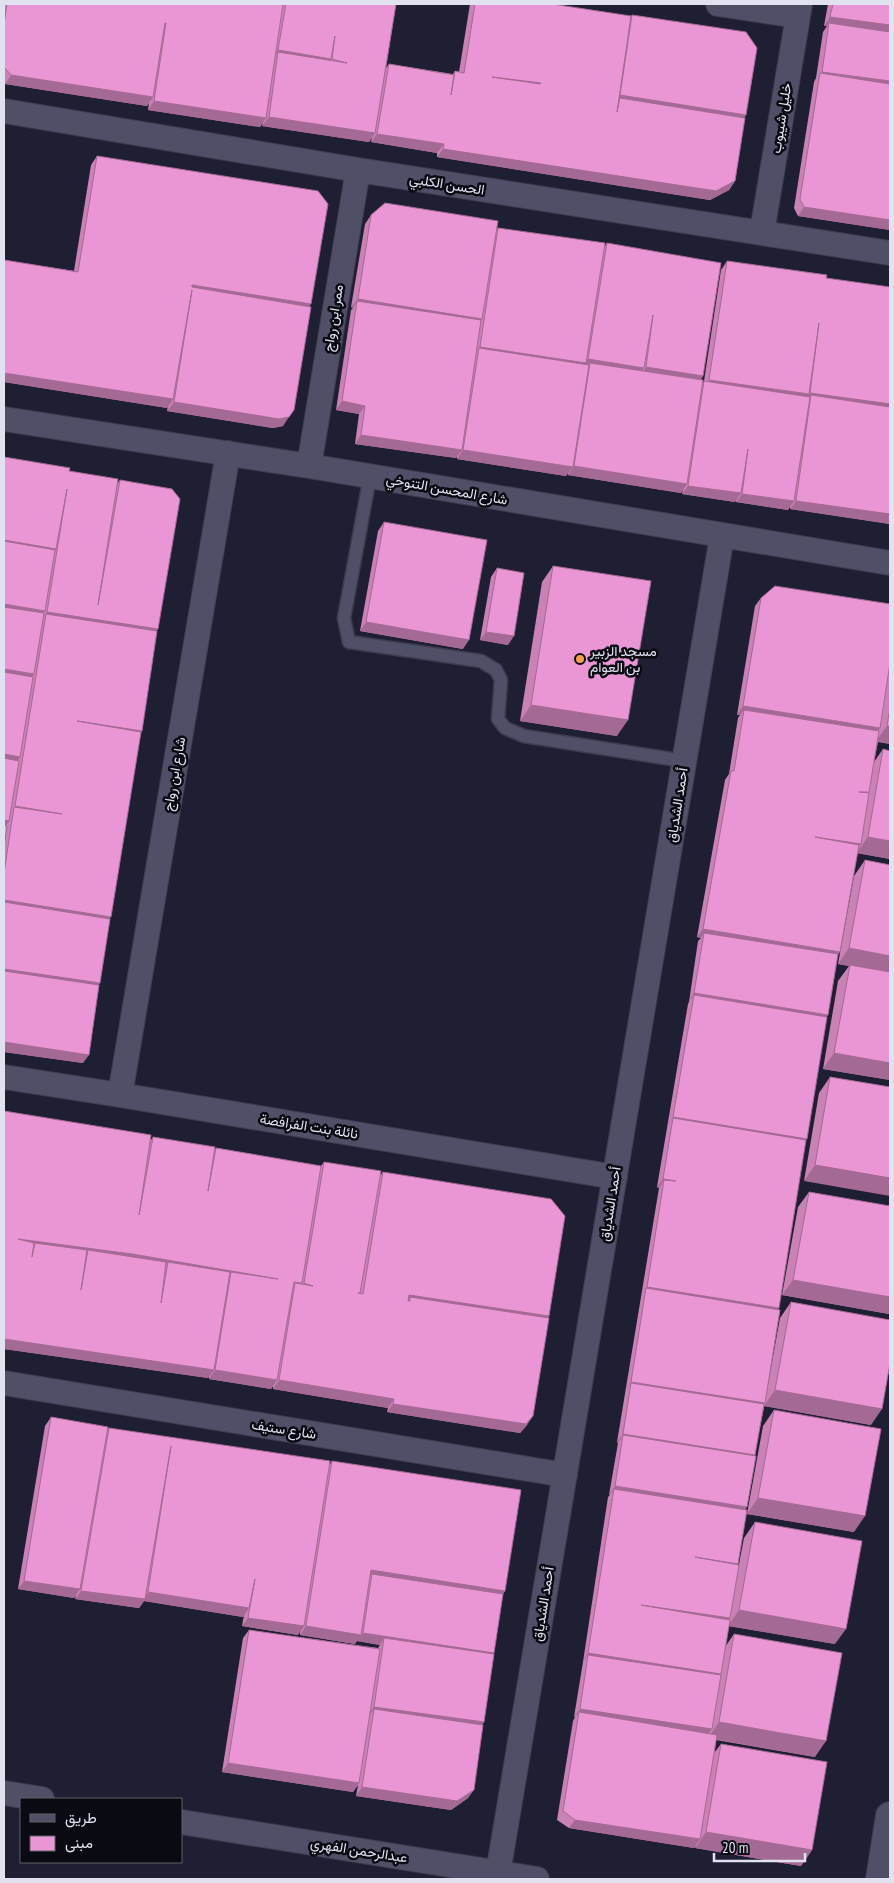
<svg xmlns="http://www.w3.org/2000/svg" width="894" height="1883" viewBox="0 0 894 1883" font-family="'PT Sans Narrow',Vazirmatn,sans-serif">
<rect width="100%" height="100%" fill="#1f1f34"/>
<g fill="none" stroke-linecap="round" stroke-linejoin="round">
<g stroke="#3e3c4e" stroke-width="15">
<path id="service" d="M370 476 344 618 349 642 481 661 496 670 501 680 498 719 505 728 524 736 684 761"/>
</g>
<g stroke="#3e3c4e" stroke-width="26">
<path id="minor" d="M718 4 798 16
M4 111 358 170 890 253
M762 232 800 4
M4 419 309 466 890 563
M309 466 358 170
M4 1077 120 1095 615 1177
M120 1095 228 453
M4 1383 565 1475
M4 1793 42 1799
M181 1822 537 1879
M498 1873 722 536"/>
</g>
<g stroke="#3e3c4e" stroke-width="30">
<path id="tertiary" d="M880 1879 890 1816"/>
</g>
<use href="#service" stroke="#4f4f67" stroke-width="12"/>
<use href="#minor" stroke="#4f4f67" stroke-width="24"/>
<use href="#tertiary" stroke="#4f4f67" stroke-width="28"/>
</g>
<path fill="#c981b6" d="M4 4H396L386 68 389 64 453 74 455 71 459 72 470 4H552L630 18 632 15 746 115 744 118 735 181 729 190 710 200 437 157V153L371 142 372 138 369 142 262 126 263 122 260 127 148 110 149 103 147 106 5 84 4 83Z
M828 4H890V230L798 216 794 208 814 82 816 78 823 32 827 26H824Z
M97 156 310 307 283 426 273 428 167 411 168 405 167 408 4 382V260L74 271 91 165Z
M371 215 497 229 498 228 604 247 607 243 703 376 701 379 703 383 704 381 721 270 727 261 826 278 890 524 790 509V506L788 510 736 502V500L735 502 682 494 683 490 681 493 568 475V473L566 476 457 459V456L456 458 355 444 359 414 336 410 351 310 353 308 351 307 365 224Z
M4 457 69 471 117 484 120 480 158 629 156 631 142 731 141 732 99 985 83 1063 4 1052Z
M384 522 463 649 360 631 378 531Z
M553 566 617 736 520 721 542 582Z
M497 568 508 645 480 640 491 577Z
M761 598 890 604V744L878 742 874 762 883 749 890 751V859L857 853 840 952 837 955 806 1140 778 1310 765 1403 754 1456 745 1510 734 1590 744 1538 755 1522 835 1644 729 1626 725 1647 734 1634 815 1757 716 1740 714 1753 721 1744 812 1850 801 1866 695 1848 696 1846 694 1848 569 1828 557 1820 573 1721 575 1717H574L583 1662 608 1497 610 1495H609L618 1443 617 1442 659 1188 657 1187 688 1004 689 1002 698 941 701 938 697 937 725 780 729 774 738 718 740 715H737L755 606Z
M865 860 890 865V1080L823 1069 838 981 849 966 838 964 854 876Z
M830 1077 890 1087 804 1181 819 1093Z
M4 1111 151 1140 153 1137 214 1150 216 1148 321 1166 324 1162 380 1176 383 1172 549 1316 548 1318 527 1425 520 1433 387 1412 388 1408 273 1389V1386L271 1389 209 1379V1376L208 1378 4 1349Z
M809 1192 889 1314 782 1295 798 1207Z
M791 1302 871 1425 764 1406 780 1318Z
M774 1410 854 1532 747 1514 763 1426Z
M51 1417 107 1430 109 1428 330 1464 332 1461 505 1591 503 1594 493 1654 484 1722 482 1725 468 1798 451 1810 356 1796 358 1785 353 1792 222 1772 243 1638 249 1630 378 1648 380 1645 357 1641V1640L355 1644 300 1635V1631L298 1635 242 1626 244 1615 243 1617 144 1601 139 1608 75 1599 76 1596 74 1598 18 1589 45 1426Z"/>
<path fill="#a46994" d="M830 17 890 25V35L829 23 827 26H824Z
M278 50 331 59 325 68 278 52 273 59H272Z
M822 72 890 81V91L820 75Z
M11 75 153 97 147 106 5 84Z
M620 95 746 115 740 123 620 98 616 104Z
M154 101 266 118 260 127 148 110Z
M269 117 375 133 369 142 262 126Z
M377 134 444 144 437 153 371 142Z
M443 149 735 181 729 190 710 200 437 157Z
M804 207 890 220V230L798 216Z
M192 285 311 304 305 313 191 295Z
M358 299 482 319 476 328 357 301 353 308 351 307Z
M480 347 585 363 588 359 644 368 638 376 590 363 586 368 479 348 474 355Z
M646 367 703 376 696 385 640 376Z
M4 373 173 399 167 408 4 382Z
M709 380 809 394 803 403 703 389Z
M810 393 890 404V414L811 395 806 402H804Z
M342 401 365 406 359 414 336 410Z
M174 402 289 417 283 426 273 428 167 411Z
M361 435 462 450 456 458 355 444Z
M463 450 573 467 566 476 457 459Z
M574 466 687 484 681 493 568 475Z
M688 486 741 493 735 502 682 494Z
M742 494 794 501 788 510 736 502Z
M796 501 890 514V524L790 509Z
M4 540 56 549 50 558 4 550Z
M4 604 45 611 39 619 4 613Z
M47 612 158 629 152 638 46 614 41 620Z
M366 622 469 640 463 649 360 631Z
M486 632 514 636 508 645 480 640Z
M4 669 34 674 28 683 4 679Z
M531 705 628 720 617 736 520 721Z
M743 706 880 728 874 736 744 710 740 715H737Z
M77 721 142 731 136 739Z
M887 726H890V744L876 741Z
M4 754 20 757 14 766 4 764Z
M4 820 9 821 4 828Z
M815 837 861 844 855 853Z
M868 837 890 841V859L856 853Z
M4 900 111 917 104 926 4 910Z
M703 929 840 952 834 961 704 933 701 938 697 937Z
M849 948 890 956V973L850 965 849 966 838 964Z
M4 969 100 983 94 992 4 978Z
M694 993 828 1015 821 1024 694 995 688 1002Z
M4 1042 89 1055 83 1063 4 1052Z
M834 1053 890 1063V1080L823 1069Z
M673 1117 807 1139 800 1147 673 1118 667 1126Z
M815 1165 890 1178V1196L804 1181Z
M663 1179 676 1181 664 1180 659 1188 657 1187Z
M18 1239 132 1254 278 1279 231 1272 226 1280 168 1262 163 1269 88 1250 83 1257 35 1243 30 1250Z
M793 1280 890 1297V1313L889 1314 782 1295Z
M647 1287 779 1308 773 1317 646 1288 640 1296Z
M409 1295 549 1316 543 1325 410 1301V1297L405 1304Z
M4 1339 214 1370 208 1378 4 1349Z
M215 1370 277 1380 271 1389 209 1379Z
M279 1380 394 1399 388 1408 273 1389Z
M631 1382 765 1403 758 1412 631 1383 625 1390Z
M775 1390 882 1409 871 1425 764 1406Z
M393 1404 533 1416 527 1425 520 1433 387 1412Z
M623 1434 755 1455 749 1464 623 1435 618 1443 617 1442Z
M615 1486 747 1507 741 1515 614 1489 610 1495H609Z
M758 1498 865 1516 854 1532 747 1514Z
M371 1570 505 1591 499 1600 372 1574 368 1580Z
M24 1581 80 1589 74 1598 18 1589Z
M81 1591 144 1599 148 1592 249 1608 243 1617 144 1601 139 1608 75 1599Z
M641 1605 730 1618 724 1627Z
M739 1610 846 1629 835 1644 728 1626Z
M248 1618 304 1626 298 1635 242 1626Z
M306 1626 361 1635 355 1644 300 1635Z
M363 1633 494 1653 488 1661 384 1638 380 1645 357 1641Z
M588 1653 721 1674 715 1682 588 1655 582 1662Z
M374 1707 484 1722 478 1731 374 1709 369 1716 368 1715Z
M580 1709 712 1729 706 1737 579 1712 575 1717H574Z
M719 1722 826 1741 815 1757 708 1738Z
M228 1763 359 1783 353 1792 222 1772Z
M362 1787 474 1790 468 1798 451 1810 356 1796Z
M575 1820 700 1839 694 1848 569 1828Z
M706 1832 812 1850 801 1866 695 1848Z"/>
<path fill="#ea96d4" stroke="#a46994" fill-rule="evenodd" d="M7 4H283L266 118 154 101 166 23H165L153 97 11 75 4 67V24Z
M286 4H396L375 133 269 117 278 52 347 63 332 59 335 36 331 59 278 50Z
M475 4H552L631 16 617 112 620 98 745 118 735 181 716 191 443 149 444 144 377 134 389 64 454 75 451 95 455 71 464 73ZM492 77 541 83 540 84Z
M833 4H890V25L830 17Z
M632 15 746 32 757 48 746 115 620 95Z
M829 23 890 32V81L822 72Z
M820 73 890 84V220L804 207 800 199Z
M97 156 318 191 328 204 311 304 192 285V287L311 307 294 410 289 417 279 419 174 402 192 290 173 399 4 373V260L78 272Z
M385 203 498 221 482 319 358 299 371 215Z
M498 228 605 243 586 363 480 347Z
M607 243 721 263 703 376 646 367 653 315 644 368 588 359Z
M727 261 827 275 826 278 890 287V404L810 393 819 323 809 394 709 380Z
M357 301 481 320 462 450 361 435 365 406 342 401Z
M479 348 589 365 573 467 463 450Z
M590 363 703 380 687 484 574 466Z
M704 381 810 397 794 501 742 494 748 449 741 493 688 486Z
M811 395 890 407V514L796 501Z
M4 457 70 468 69 471 118 479 98 605 120 480 172 489 180 499 158 629 47 612 67 489 56 549 4 540Z
M384 522 487 540 469 640 366 622Z
M4 541 55 550 45 611 4 604Z
M553 566 651 581 628 720 531 705Z
M497 568 524 573 514 636 486 632Z
M775 586 890 604V663L880 728 743 706 761 598Z
M4 607 44 613 34 674 4 669Z
M46 614 157 631 142 731 77 721 141 732 111 917 4 900V873L14 807 62 814 15 806Z
M4 672 33 677 20 757 4 754Z
M890 708V726H887Z
M744 710 879 731 869 792H859L869 793 861 844 815 837 859 845 840 952 703 929 731 771H734Z
M883 749 890 751V841L868 837Z
M4 758 19 761 9 821 4 820Z
M4 825 7 826 4 848Z
M865 860 890 865V956L849 948Z
M4 902 110 919 100 983 4 969Z
M704 933 838 954 828 1015 694 993Z
M850 965 890 972V1063L834 1053Z
M4 971 99 985 89 1055 4 1042Z
M694 995 827 1017 807 1139 673 1117Z
M830 1077 890 1087V1178L815 1165Z
M4 1111 151 1135 139 1215 153 1137 215 1147 208 1191 216 1148 321 1166 302 1283 294 1282 277 1380 215 1370 231 1272 278 1279 132 1254 18 1239 34 1243 32 1257 35 1243 87 1250 81 1290 88 1250 166 1262 161 1303 168 1262 230 1272 214 1370 4 1339Z
M673 1118 806 1140 779 1308 647 1287 664 1180 676 1181 663 1179Z
M324 1162 381 1171 360 1293H358L363 1294 383 1172 551 1199 565 1216 549 1316 409 1295 408 1301H410V1297L549 1318 533 1416 526 1424 393 1404 394 1399 279 1380 295 1283 313 1286 304 1283Z
M809 1192 890 1206V1297L793 1280Z
M646 1288 780 1310 765 1403 631 1382Z
M791 1302 890 1320V1363L882 1409 775 1390Z
M631 1383 764 1404 755 1455 623 1434Z
M774 1410 881 1429 865 1516 758 1498Z
M51 1417 108 1427 80 1589 24 1581Z
M109 1428 330 1461 304 1626 248 1618 255 1579 249 1608 148 1592 171 1446 145 1599 81 1591Z
M623 1435 756 1456 747 1507 615 1486Z
M332 1461 521 1490 505 1591 371 1570 361 1635 306 1626Z
M614 1489 747 1510 738 1564 695 1557 739 1565 730 1618 641 1605 730 1620 721 1674 588 1653Z
M755 1522 862 1541 846 1629 739 1610Z
M372 1574 503 1594 494 1653 363 1633Z
M249 1630 380 1649 359 1783 228 1763Z
M734 1634 842 1653 826 1741 719 1722Z
M384 1638 494 1654 484 1722 374 1707Z
M588 1655 721 1675 712 1729 580 1709Z
M374 1709 483 1725 474 1790 457 1801 362 1787Z
M579 1712 717 1735 700 1839 575 1820 563 1811Z
M721 1744 827 1762 812 1850 706 1832Z"/>
<circle fill="#f6a247" stroke="#0a0a13" stroke-width="2" cx="580" cy="659" r="5"/>
<g text-anchor="middle" stroke-width="5" stroke-linejoin="round" paint-order="stroke">
<g font-size="14" fill="#e1e2f0" stroke="#0a0a13">
<text transform="translate(781 118) rotate(-81)" y="5">خليل شيبوب</text>
<text transform="translate(447 184) rotate(9)" y="5">الحسن الكلبي</text>
<text transform="translate(333 318) rotate(-81)" y="5">ممر ابن رواج</text>
<text transform="translate(447 489) rotate(10)" y="5">شارع المحسن التنوخي</text>
<text transform="translate(174 774) rotate(-80)" y="5">شارع ابن رواج</text>
<text transform="translate(677 805) rotate(-81)" y="5">أحمد الشدياق</text>
<text transform="translate(309 1126) rotate(9)" y="5">نائلة بنت الفرافصة</text>
<text transform="translate(610 1204) rotate(-81)" y="5">أحمد الشدياق</text>
<text transform="translate(284 1429) rotate(9)" y="5">شارع ستيف</text>
<text transform="translate(543 1604) rotate(-81)" y="5">أحمد الشدياق</text>
<text transform="translate(359 1850) rotate(9)" y="5">عبدالرحمن الفهري</text>
</g>
<g font-size="14" fill="#e1e2f0" stroke="#0a0a13" text-anchor="start">
<text x="590" y="656">مسجد الزبير<tspan x="590" dy="16">بن العوام</tspan></text>
</g>
</g>
<rect width="894" height="1883" fill="none" stroke="#e1e2f0" stroke-width="10"/>
<rect x="20" y="1798" width="162" height="65" fill="#0a0a13" stroke="#60606b"/>
<rect x="30" y="1814" width="25" height="8" fill="#4f4f67" stroke="#60606b"/>
<text x="65" y="1823" font-size="15" fill="#e1e2f0">طريق</text>
<rect x="30" y="1836" width="25" height="15" fill="#ea96d4" stroke="#60606b"/>
<text x="65" y="1848" font-size="15" fill="#e1e2f0">مبنى</text>
<path d="M714 1853v8h91v-8" fill="none" stroke="#e1e2f0" stroke-width="2.5"/>
<text x="722" y="1853" font-size="15" fill="#e1e2f0" stroke="#0a0a13" stroke-width="4" paint-order="stroke">20 m</text>
</svg>
